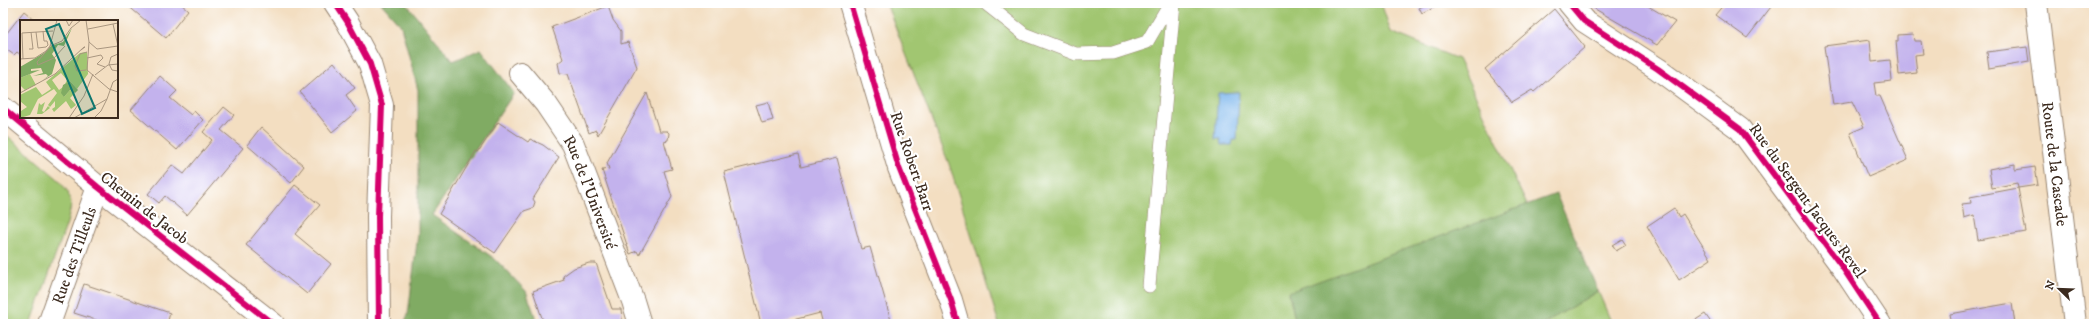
<svg xmlns="http://www.w3.org/2000/svg" width="2097" height="327" viewBox="0 0 2097 327" font-family="'IM FELL DW Pica',serif">
<rect width="100%" height="100%" fill="#fff"/>
<filter id="ink" filterUnits="userSpaceOnUse"><feTurbulence type="fractalNoise" baseFrequency=".025" numOctaves="2"/><feDisplacementMap in="SourceGraphic" scale="8" xChannelSelector="R" yChannelSelector="G"/><feConvolveMatrix kernelMatrix="1 2 1 2 8 2 1 2 1" color-interpolation-filters="sRGB"/></filter>
<filter id="wash" filterUnits="userSpaceOnUse"><feTurbulence type="fractalNoise" baseFrequency=".012" numOctaves="4" result="noise"/><feDisplacementMap in="SourceGraphic" scale="16" xChannelSelector="R" yChannelSelector="G"/><feGaussianBlur stdDeviation="0.9" result="paint"/><feColorMatrix in="noise" values="0 0 0 0 0 0 0 0 0 0 0 0 0 0 0 0 0 1.4 0 .05"/><feComposite in="paint" operator="in"/></filter>
<g filter="url(#wash)">
<rect width="100%" height="100%" fill="#f3dec1"/>
<path fill="#a1c671" stroke="#6e7848" d="M886 3H1381L1391 32 1458 59 1527 205 1289 293 1296 324H999L949 164Z
M3 132 58 179 68 192 71 206 67 223 31 324H3Z
M1598 291 1612 324H1543Z"/>
<path fill="#80ab63" stroke="#5e6a40" d="M381 3H406L453 61 481 49 514 93 432 215 495 259 526 291 538 324H404L408 314 418 234V90L401 26Z
M1556 194 1598 291 1543 324H1296L1289 292Z"/>
<path fill="#7ab5ec" stroke="#5a7085" d="M1239 92 1237 140H1233L1232 145H1221L1220 139H1215L1218 93Z"/>
<g id="blocks">
<path fill="#c3b2ed" d="M127 3H180L188 10 166 38 126 4Z
M1422 3H1443L1422 14 1419 8 1423 6Z
M1589 3H1643L1675 22 1657 45 1595 9Z
M1725 3H1774L1747 38 1715 15Z
M608 6 613 20 621 31V44L628 42 637 67 598 135 596 130 589 133 568 74 560 73 558 63 563 59 552 27Z
M1554 9 1585 47 1534 92 1532 90 1512 102 1485 69Z
M24 11 36 21H21V55L17 52 14 55 3 47V38Z
M1913 34 1914 41H1921L1923 54 1915 55 1917 73 1899 75 1896 41H1898V35Z
M1870 40 1872 62 1890 60 1892 81 1874 83 1876 96H1880L1908 160 1868 177 1850 133 1864 127 1852 102 1833 105 1831 91H1830L1824 46Z
M2027 47 2029 62 1989 69 1987 52Z
M334 62 355 88 346 95 357 111 332 132 300 92Z
M160 76 177 91 170 98 191 115 194 111 203 120 177 150 131 110Z
M647 93 659 131H667L669 133 668 140 664 141 672 169 664 171 672 197 639 255 637 251 630 254 602 170 609 169 607 163Z
M768 102 773 120 762 123 756 105Z
M224 107 234 115 221 130 243 148 187 215 165 196 159 203 148 194 172 165 184 174 212 140 203 132Z
M498 122 528 142 530 139 543 145 559 157 533 199 535 202 533 208 524 211 495 253 439 214 476 151 478 152Z
M261 127 304 166 291 183 247 145Z
M798 154 801 167 837 158 861 249 870 247 892 324H823L820 313 777 324H761L724 172Z
M2015 164V170L2035 167 2038 185 2018 188 2017 183 1992 188 1989 169Z
M295 185 320 205 295 234 331 264 307 294 246 245Z
M2018 188 2026 232 1978 240 1974 215 1964 218 1962 204 1971 203 1970 197Z
M1674 208 1679 217 1683 214 1711 259 1679 280 1647 226Z
M1622 239 1626 245 1616 251 1612 245Z
M589 263H596L612 309H621L622 319 617 324H544L533 291 564 280 563 276 574 268Z
M84 284 170 313 167 324H102V322L74 313Z
M2012 303 2015 324H1952L1950 314Z
M1705 314 1712 324H1689Z"/>
</g>
</g>
<g filter="url(#ink)">
<use href="#blocks" fill-opacity="0" stroke="#978470" stroke-width="1"/>
<g fill="none" stroke-linecap="round" stroke-linejoin="round">
<g stroke="#978470" stroke-width="14">
<path id="lane" d="M985 3 1024 34 1076 54 1113 53 1147 42 1170 3
M1149 286 1174 3"/>
</g>
<g stroke="#978470" stroke-width="24">
<g id="street">
<path d="M335 3 347 21 370 64 382 105 378 216 379 324"/>
<path d="M850 3 899 168 951 300 958 324"/>
<path d="M1569 3 1584 21 1658 69 1740 129 1843 268 1880 324"/>
<path id="s1" d="M2036 3 2075 324"/>
<path id="s2" d="M520 73 546 104 573 144 633 301 640 324"/>
<path d="M3 108 98 187 273 324"/>
<path id="s3" d="M49 324 98 187"/>
</g>
</g>
<use href="#lane" stroke="#fff" stroke-width="13"/>
<use href="#street" stroke="#fff" stroke-width="22"/>
<g stroke="#fff" stroke-width="8">
<path id="cycleway" d="M335 3 347 21 370 64 382 105 378 216 379 324
M850 3 899 168 951 300 958 324
M1569 3 1584 21 1658 69 1740 129 1843 268 1880 324
M3 108 98 187 273 324"/>
</g>
<use href="#cycleway" stroke="#d6006c" stroke-width="6"/>
</g>
</g>
<g text-anchor="middle" stroke-width="4" stroke-linejoin="round" paint-order="stroke">
<g font-size="16" fill="#3b2a1e" stroke="#fff">
<text transform="translate(913 161) rotate(71)" y="6">Rue Robert Barr</text>
<text dy="6" stroke="none"><textPath href="#s1" startOffset="162">Route de la Cascade</textPath></text>
<text dy="6" stroke="none"><textPath href="#s2" startOffset="140">Rue de l'Université</textPath></text>
<text transform="translate(1808 200) rotate(54)" y="6">Rue du Sergent Jacques Revel</text>
<text transform="translate(145 207) rotate(38)" y="6">Chemin de Jacob</text>
<text dy="6" stroke="none"><textPath href="#s3" startOffset="73">Rue des Tilleuls</textPath></text>
</g>
</g>
<g transform="translate(20 20)">
<rect width="98" height="98" fill="#f3dec1"/>
<path d="M67 32 68 54 57 69 50 61 45 64 47 60 41 53 32 60 39 70 43 67 44 77 50 70 55 73 50 78 56 85 51 89 46 81 34 92 32 89 35 87V81L30 87 28 85 37 73 34 69 18 79 10 95 0 98 1 91 7 87 0 81V75L16 67 22 75 31 69 26 62 60 33ZM10 54 16 65 5 70 0 65V58ZM25 82 22 91 24 92 28 86 30 88 22 94H17L19 83 21 85Z" fill="#a1c671"/>
<path d="M52 8 44 26 38 25 32 34 36 40 32 54 23 60 28 56 26 54 13 56 23 53 21 48 11 49V51L20 50 0 58V47L24 33 31 26 43 22ZM50 61 58 70 55 73 50 70 44 77 41 73 43 65Z" fill="#80ab63"/>
<path fill="none" stroke="#a99680" stroke-width="1" d="M46 0 49 6 53 0M66 0 69 22 67 50 89 69 98 72M68 9 98 3M16 12 18 28 26 27 28 25 27 21H24L23 11M69 22 77 29 98 26 93 4M30 26 42 21 51 8 61 0M30 27 17 42 18 45 34 38 45 26M9 29H13L11 12M98 34 91 37 89 44 92 50 98 51M67 38 81 35 83 38 77 44 85 47M0 39 15 38 26 31 30 26 37 0M3 39 2 13 33 11M66 50 57 51 55 46 60 34 67 32M75 55 88 45 98 44M0 73 35 54 64 27H65L61 30M49 98 64 76 73 54M54 98 87 79 93 62 98 59M74 98 81 91 87 79"/>
<path fill="#0f766e" fill-opacity="0.15" stroke="#0f766e" stroke-width="2" d="M39 4 75 88 62 94 26 9Z"/>
<rect width="98" height="98" fill="none" stroke="#3b2a1e" stroke-width="2"/>
</g>
<rect width="2097" height="327" fill="none" stroke="#fff" stroke-width="16"/>
<g transform="translate(2059 289) rotate(293)" stroke="#ffffff" stroke-width="3" paint-order="stroke">
<path d="M0-3L7 15L0 10L-7 15Z" fill="#3b2a1e"/>
<text y="-6" font-size="11" font-weight="bold" text-anchor="middle" fill="#3b2a1e">N</text>
</g>
</svg>
